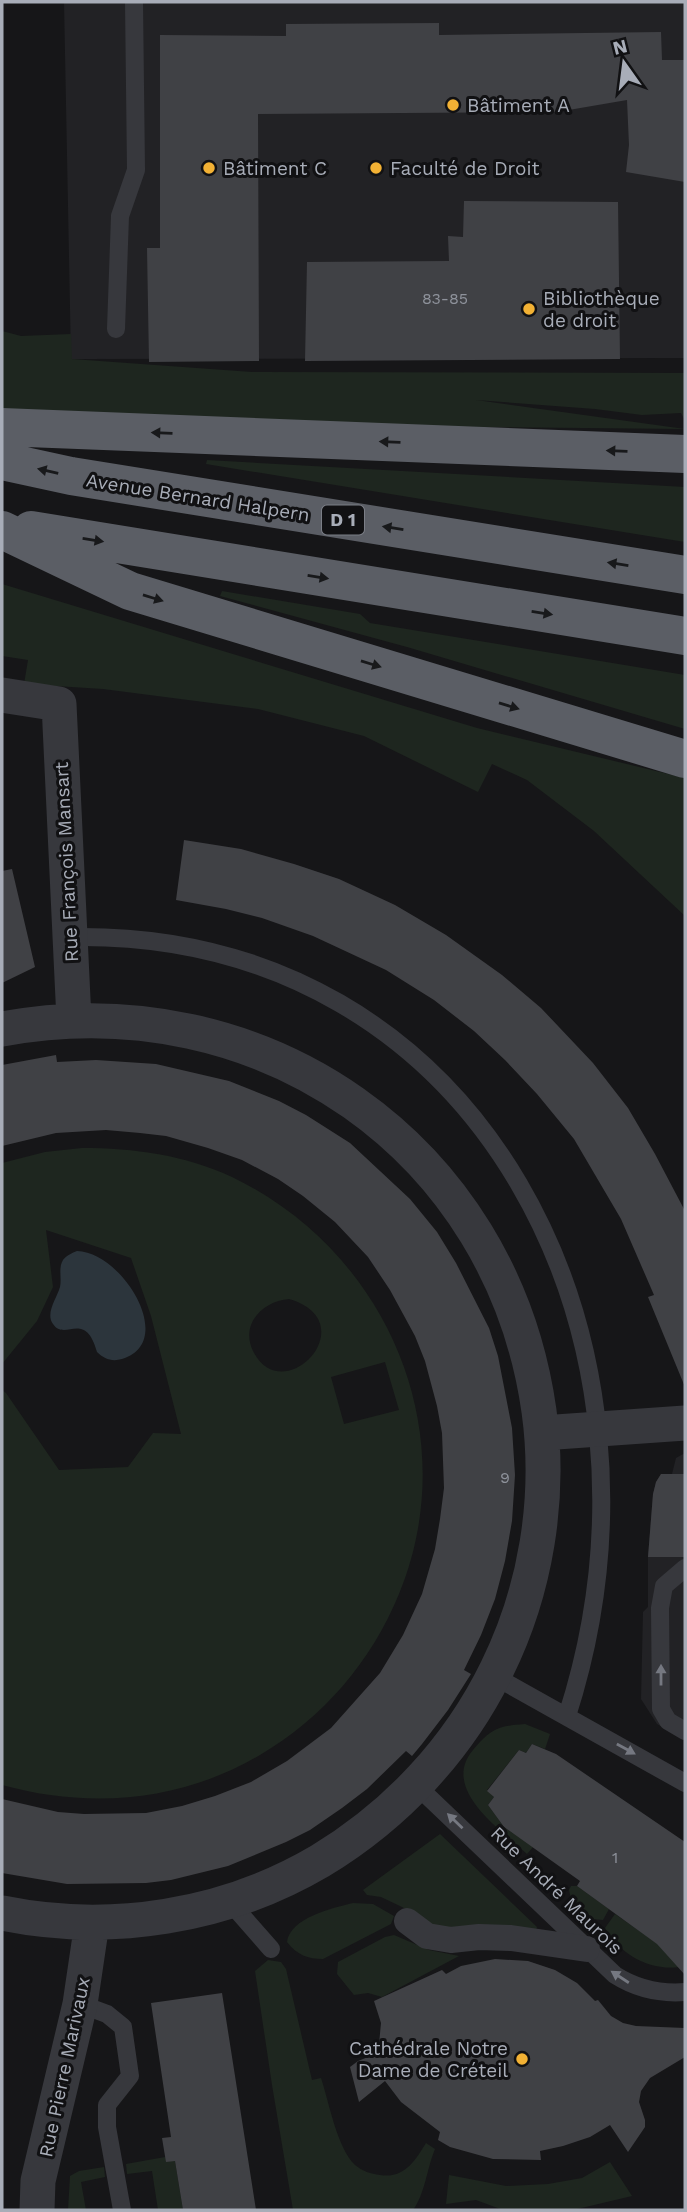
<svg xmlns="http://www.w3.org/2000/svg" width="687" height="2212" viewBox="0 0 687 2212" font-family="'Work Sans',sans-serif">
<rect width="100%" height="100%" fill="#161618"/>
<path fill="#222225" d="M64 2H685V358L71 359Z
M685 1453V1740L657 1724 641 1699 643 1612 648 1607V1557L653 1494 656 1482 661 1474H672L676 1458Z"/>
<path fill="#1e261f" fill-rule="evenodd" d="M2 331 21 336 71 334 72 359 252 372 685 373V421L681 413 642 415 595 409 476 400 685 429 181 424 2 416Z
M207 460 685 487V542L206 464Z
M2 584 477 728 685 778V916L594 831 527 780 492 764 478 792 364 736 258 709 103 689 24 684 28 660 2 656Z
M222 591 360 614 370 623 685 675V729L407 647 220 596Z
M82 1148C134 1148 185 1155 232 1177 388 1252 465 1433 399 1594 371 1662 323 1718 260 1755 181 1802 89 1809 2 1785V1390L6 1393 59 1470 128 1467 153 1433 181 1434 151 1316 131 1258 46 1230 53 1287 37 1321 2 1364V1163L45 1152ZM289 1299C367 1322 283 1411 253 1351 240 1324 263 1301 289 1299ZM385 1362 399 1410 344 1424 331 1377Z
M525 1724 550 1734 545 1749 532 1744 526 1753 519 1750 487 1790 494 1797 488 1805 504 1827 533 1847 527 1854C501 1830 440 1789 473 1750 491 1729 497 1726 525 1724Z
M440 1834 537 1927 536 1931 442 1930 402 1907 381 1897 367 1895 363 1890Z
M571 1886H577L609 1909 603 1920 593 1919 571 1899 569 1890Z
M353 1903 373 1904 394 1916 391 1924 323 1959C308 1959 297 1955 287 1942 290 1918 332 1908 353 1903Z
M615 1914 658 1944 672 1960 685 1952V1966C653 1973 621 1956 605 1928Z
M394 1935 429 1950 459 1956 382 1997 368 1993 354 1995 337 1974 338 1962 385 1937Z
M268 1960 281 1962 286 1969 312 2080 321 2078C329 2102 337 2148 355 2165 362 2171 371 2174 380 2175 404 2179 415 2161 426 2143L435 2149C427 2168 425 2194 413 2210H293L272 2085 255 1971Z
M165 2157 175 2161 183 2210H158L152 2171 127 2174 126 2164Z
M610 2162 632 2196 573 2210H503L476 2200 446 2204 449 2175 506 2186 548 2184 582 2178Z
M104 2167 105 2177 81 2182 86 2210H68L70 2176 79 2171Z"/>
<path fill="#2c353c" d="M77 1251C122 1252 178 1342 122 1359 112 1362 104 1359 97 1352 85 1309 65 1342 53 1324 45 1313 57 1298 60 1287 62 1278 58 1268 63 1260 67 1255 72 1253 77 1251Z"/>
<path fill="#404145" d="M439 23V35L661 32 662 60H685V182L626 172 629 145 627 100 557 112 258 114 259 361 149 362 147 248H160V35L286 36V24Z
M464 201 618 202 620 359 305 361 307 262 449 261 448 236 463 237Z
M184 840 241 849 294 864 339 879 395 905 446 935 502 975 541 1008 593 1063 628 1108 655 1154 685 1211V1387L648 1297 654 1295 621 1219 574 1139 537 1094 505 1060 474 1031 434 1000 386 970 313 936 262 918 226 909 176 900Z
M12 869 35 967 2 983V871Z
M56 1055 57 1062 96 1060 156 1064 229 1081 279 1101 306 1115 350 1143 410 1199 437 1232 456 1263 489 1328 498 1356 512 1428 515 1475 512 1521 505 1561 495 1599 481 1635 464 1670 471 1674 448 1710 422 1744 412 1756 406 1751 367 1789 342 1808 310 1830 286 1842 228 1866 171 1880 146 1883 67 1884 2 1873V1799L58 1812 84 1814 146 1813 182 1806 215 1796 251 1782 287 1761 331 1728 380 1673 403 1635 422 1594 435 1549 440 1519 444 1488 442 1433 437 1406 425 1361 415 1336 390 1290 368 1257 335 1222 303 1196 278 1179 242 1160 208 1148 166 1136 140 1133 106 1130 56 1133 2 1146V1065Z
M661 1474H685V1557H648L653 1494 656 1482Z
M532 1744 556 1754 685 1842V1975L657 1944 577 1886 580 1881 504 1827 488 1805 494 1797 487 1791 519 1750 526 1753Z
M495 1959 528 1961 555 1970 577 1983 595 2001 598 2000 611 2016 623 2023 636 2026 685 2028V2057L650 2078 641 2091 639 2102 645 2120V2127L628 2152 610 2125 590 2137 563 2146 540 2151 541 2160 493 2159 450 2147 438 2140 440 2132 401 2102 385 2081 359 2102 350 2067 358 2061 373 2055 379 2044 381 2023 374 2001 442 1970 446 1974 461 1966Z
M222 1993 256 2210H183L175 2161 166 2162 162 2138 171 2137 151 2003Z"/>
<g fill="none" stroke-linecap="round" stroke-linejoin="round">
<path stroke="#37383d" stroke-width="18" d="M116 329 120 216 136 170 134 2
M70 937C484 929 687 1343 567 1716
M685 1568 664 1586 660 1608 661 1709 668 1721 685 1731
M494 1676 685 1783
M416 1785 615 1975C637 1989 659 1994 685 1992
M229 1901 271 1949
M80 2004 107 2014 123 2027 130 2076 107 2105V2127L122 2210"/>
<path stroke="#37383d" stroke-width="26" d="M407 1921 427 1936 451 1940 479 1937 511 1938 587 1949"/>
<path stroke="#37383d" stroke-width="35" d="M2 695 59 704 74 1020
M2 1029C261 981 502 1147 539 1411 551 1498 536 1590 497 1669 458 1749 396 1815 320 1861 225 1917 110 1935 2 1913
M542 1433 685 1423
M37 2210 38 2181 80 2004 92 1923"/>
<path stroke="#5b5e65" stroke-width="38" d="M2 427 685 454
M2 461 71 476 685 575
M2 530 130 591 685 759
M31 530 685 636"/>
</g>
<defs><path id="oneway-solid" d="M-6-.8H1V-3.2L6.5 0L1 3.2V.8H-6Z" transform="scale(1.75)"/></defs>
<g fill="#18191b">
<use href="#oneway-solid" transform="translate(162 433) rotate(-178)"/>
<use href="#oneway-solid" transform="translate(390 442) rotate(-178)"/>
<use href="#oneway-solid" transform="translate(617 451) rotate(-178)"/>
<use href="#oneway-solid" transform="translate(48 471) rotate(-167)"/>
<use href="#oneway-solid" transform="translate(393 528) rotate(-171)"/>
<use href="#oneway-solid" transform="translate(93 540) rotate(9)"/>
<use href="#oneway-solid" transform="translate(618 564) rotate(-171)"/>
<use href="#oneway-solid" transform="translate(318 577) rotate(9)"/>
<use href="#oneway-solid" transform="translate(153 598) rotate(17)"/>
<use href="#oneway-solid" transform="translate(542 613) rotate(9)"/>
<use href="#oneway-solid" transform="translate(371 664) rotate(17)"/>
<use href="#oneway-solid" transform="translate(509 706) rotate(17)"/>
</g>
<g fill="#757881">
<use href="#oneway-solid" transform="translate(661 1675) rotate(-90)"/>
<use href="#oneway-solid" transform="translate(626 1749) rotate(29)"/>
<use href="#oneway-solid" transform="translate(455 1821) rotate(-136)"/>
<use href="#oneway-solid" transform="translate(620 1977) rotate(-147)"/>
</g>
<g fill="#f2b134" stroke="#111113" stroke-width="2.5">
<circle cx="453" cy="105" r="7"/>
<circle cx="209" cy="168" r="7"/>
<circle cx="376" cy="168" r="7"/>
<circle cx="529" cy="309" r="7"/>
<circle cx="522" cy="2059" r="7"/>
</g>
<g text-anchor="middle" stroke-width="6" stroke-linejoin="round" paint-order="stroke">
<g font-size="16" fill="#8e929b">
<text x="445" y="304">83-85</text>
<text x="505" y="1483">9</text>
<text x="615" y="1863">1</text>
</g>
<rect fill="#111113" stroke="#7b7e86" stroke-width="2" x="322" y="505.5" width="42" height="29" rx="5"/>
<g font-size="18" font-weight="bold" fill="#a8adb8">
<text x="343" y="526">D 1</text>
</g>
<g font-size="19" fill="#a8adb8" stroke="#111113" text-anchor="start">
<text x="467" y="112">Bâtiment A</text>
<text x="223" y="175">Bâtiment C</text>
<text x="390" y="175">Faculté de Droit</text>
<text x="543" y="305">Bibliothèque<tspan x="543" dy="22">de droit</tspan></text>
<text x="508" y="2055" text-anchor="end">Cathédrale Notre<tspan x="508" dy="22">Dame de Créteil</tspan></text>
</g>
<g font-size="19" fill="#a8adb8" stroke="#111113">
<text transform="translate(198 497) rotate(9)" y="7">Avenue Bernard Halpern</text>
<text transform="translate(66 862) rotate(-93)" y="7">Rue François Mansart</text>
<text transform="translate(557 1890) rotate(44)" y="7">Rue André Maurois</text>
<text transform="translate(64 2067) rotate(-78)" y="7">Rue Pierre Marivaux</text>
</g>
</g>
<rect width="687" height="2212" fill="none" stroke="#a8adb8" stroke-width="7"/>
<g transform="translate(624 63) rotate(346)" stroke="#111113" stroke-width="5" paint-order="stroke">
<path d="M0-5L12 26L0 18L-12 26Z" fill="#a8adb8"/>
<text y="-10" font-size="19" font-weight="bold" text-anchor="middle" fill="#a8adb8">N</text>
</g>
</svg>
